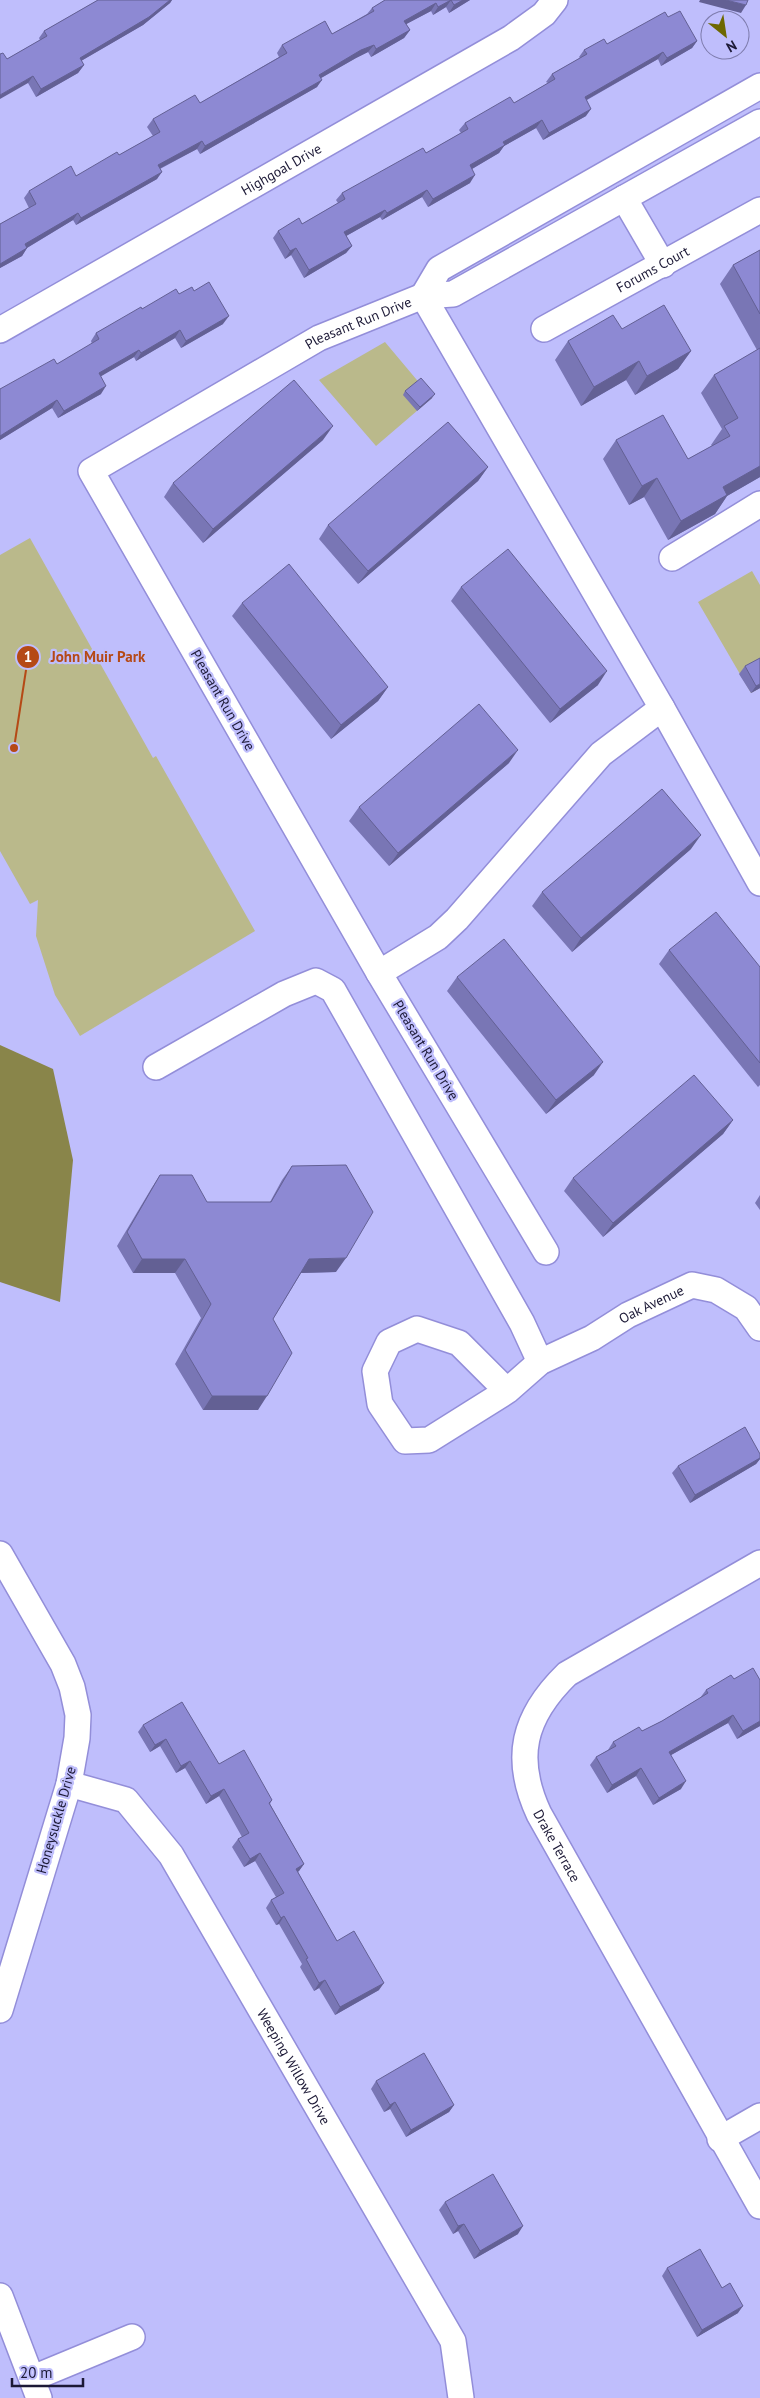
<svg xmlns="http://www.w3.org/2000/svg" width="760" height="2398" viewBox="0 0 760 2398" font-family="'PT Sans',sans-serif">
<rect width="100%" height="100%" fill="#bfbefc"/>
<path fill="#bab98b" d="M385 342 432 398 376 446 319 380Z
M30 538 153 758 156 756 255 931 80 1036 55 995 36 936 38 900 30 904 0 851V555Z
M752 571 760 585V688L751 693 698 602Z"/>
<path fill="#89854a" d="M0 1045 53 1069 73 1160 60 1302 0 1282Z"/>
<g fill="none" stroke-linecap="round" stroke-linejoin="round">
<g stroke="#938ed9" stroke-width="28">
<g id="minor">
<path d="M624 198 663 265"/>
<path d="M423 296 662 708 760 883"/>
<path d="M423 296 439 269 760 86"/>
<path id="s1" d="M544 329 760 210"/>
<path id="s2" d="M0 330 511 38 544 14 555 0"/>
<path d="M672 558 760 504"/>
<path d="M379 973 438 937 457 919 601 754 662 708"/>
<path d="M156 1067 284 994 316 981 333 990 522 1323 540 1362"/>
<path id="s3" d="M546 1252 379 973 91 471 319 338 423 296 453 294 760 122"/>
<path id="s4" d="M507 1391 429 1440 405 1441 380 1404 375 1371 389 1342 417 1329 459 1343 507 1391 540 1362 592 1338 628 1315 692 1285 716 1290 746 1308 760 1328"/>
<path d="M0 1554 63 1664 72 1687 78 1715 77 1738 69 1784 0 2010"/>
<path id="s5" d="M760 1563 567 1674C523 1717 513 1758 539 1814L760 2206"/>
<path id="s6" d="M69 1784 126 1800 171 1855 453 2341 461 2398"/>
<path d="M720 2139 760 2116"/>
<path d="M0 2296 39 2398"/>
<path d="M33 2378 132 2337"/>
</g>
</g>
<use href="#minor" stroke="#fff" stroke-width="25"/>
</g>
<path fill="#7976b5" d="M98 0H172L170 3 143 25 81 61 84 65 78 73 36 97 28 83 7 59 40 40 39 38 44 31Z
M385 0H470L449 13 446 7 433 15 431 11 406 24 410 30 404 38 371 57 368 52 356 58 321 78 317 87 200 154 197 149 160 169 157 179 76 225 73 220 27 248 22 256 0 268V224L29 208 24 198 29 191 76 176 119 155 153 136 147 127 153 119 200 103 279 57 277 53 282 45 332 34 367 14 372 8Z
M668 17 697 41 692 48 661 66 658 59 587 100 586 116 543 140 536 128 504 146 499 153 472 169 470 183 428 207 422 197 382 220 380 217 346 236 352 246 346 253 304 278 291 255 285 259 273 238 278 231 302 224 338 203 336 200 342 193 426 153 461 133 459 130 465 123 514 103 548 83 546 82 552 74 580 58 579 57 584 50 607 44Z
M760 250V477L727 496 715 514 668 540 644 497 629 505 603 459 616 440 688 459 712 446 711 445 722 429 701 393 714 375 757 350 720 284 733 265Z
M194 291 223 324 181 348 175 338 136 361 134 357 100 376 101 394 58 418 52 408 0 440V389L57 364 92 344 91 341 96 333 142 309 179 294Z
M568 341 691 351 678 369 635 395 626 380 581 406 555 360Z
M405 391 432 398 417 411 403 395Z
M323 440 203 543 164 497 173 483Z
M488 467 478 481 358 584 319 539 328 525Z
M461 587 598 685 550 723 451 601Z
M242 603 388 687 378 701 331 739 232 616Z
M745 666 760 688 751 693 739 674Z
M509 763 389 866 349 821 359 807Z
M691 849 572 952 532 906 542 892Z
M669 950 760 967V1085L758 1087 659 964Z
M457 977 594 1075 546 1114 447 991Z
M733 1120 723 1134 603 1237 564 1191 573 1178Z
M292 1166 336 1272 301 1273 273 1319 258 1410H203L175 1364 201 1318 175 1273H133L117 1246 151 1189 160 1175 207 1202H270L282 1180Z
M760 1195V1210L755 1203Z
M760 1454V1459L756 1464 690 1503 672 1473 678 1466Z
M706 1690 760 1726 737 1739 728 1723 671 1755 681 1789 653 1805 636 1776 607 1793 590 1765 596 1757 608 1750 613 1742 642 1731 662 1721 700 1698Z
M143 1725 219 1764 272 1800 270 1804 304 1864 298 1872 337 1941 379 1990 335 2015 319 1988 314 1991 300 1967 302 1964 279 1924 276 1925 266 1908 271 1900 276 1897 255 1861 244 1867 232 1847 238 1839 242 1837 219 1796 206 1804 185 1768 176 1773 160 1746 150 1752 138 1732Z
M376 2081 454 2105 449 2112 406 2137 390 2109 384 2112 371 2089Z
M445 2202 518 2234 474 2259 458 2231 453 2234 439 2210Z
M667 2268 722 2288 738 2313 697 2337 662 2276Z"/>
<path fill="#636094" d="M170 0H172L170 3 143 25 74 65 80 58Z
M451 0 446 7 433 15 438 7Z
M463 0H470L449 13 454 5Z
M700 0H726L746 5 741 13 699 2Z
M436 3 431 11 399 28 404 21Z
M410 30 404 38 371 57 376 49Z
M697 41 692 48 661 66 667 58Z
M374 45 368 52 356 58 314 82 319 75 361 50Z
M663 52 658 59 579 104 585 97Z
M84 65 78 73 36 97 41 89Z
M33 76 28 83 0 99V95Z
M322 80 317 87 200 154 205 146Z
M591 109 586 116 543 140 549 133Z
M542 120 536 128 504 146 499 153 465 173 470 165 503 142Z
M202 141 197 149 153 172 158 165Z
M162 172 157 179 76 225 81 218Z
M475 175 470 183 428 207 433 199Z
M427 190 422 197 382 220 387 213Z
M385 210 380 217 339 240 344 232Z
M78 213 73 220 20 252 25 244Z
M352 246 346 253 304 278 309 270Z
M27 248 22 256 0 268V264Z
M296 248 291 255 285 259 290 251Z
M229 316 223 324 181 348 186 341Z
M180 330 175 338 136 361 141 353Z
M139 350 134 357 93 381 99 373Z
M691 351 678 369 635 395 647 376Z
M639 361 626 380 581 406 594 387Z
M106 386 101 394 58 418 64 411Z
M435 394 432 398 417 411 420 407Z
M57 400 52 408 0 440V436Z
M333 426 323 440 203 543 213 529Z
M760 466V477L727 496 715 514 668 540 681 521 723 487Z
M488 467 478 481 358 584 368 571Z
M657 478 644 497 629 505 642 486Z
M607 671 598 685 550 723 560 709Z
M760 684V688L751 693 756 686Z
M388 687 378 701 331 739 341 725Z
M518 750 509 763 389 866 398 853Z
M701 835 691 849 572 952 581 938Z
M603 1062 594 1075 546 1114 556 1100Z
M733 1120 723 1134 603 1237 613 1223Z
M346 1258 336 1272 299 1273 309 1259Z
M142 1259H185L175 1273H133Z
M212 1396H267L258 1410H203Z
M760 1458V1459L756 1464 690 1503 695 1495Z
M733 1715 728 1723 664 1759 669 1752Z
M760 1721V1726L737 1739 743 1731Z
M166 1739 160 1746 150 1752 155 1745Z
M190 1761 185 1768 176 1773 181 1766Z
M641 1768 636 1776 607 1793 612 1785Z
M686 1781 681 1789 653 1805 659 1798Z
M224 1789 219 1796 206 1804 211 1796Z
M260 1853 255 1861 244 1867 250 1859Z
M304 1864 299 1871 291 1876 296 1869Z
M284 1916 279 1924 276 1925 281 1918Z
M325 1980 319 1988 314 1991 319 1983Z
M384 1983 379 1990 335 2015 340 2007Z
M395 2102 390 2109 384 2112 390 2105Z
M454 2105 449 2112 406 2137 411 2130Z
M464 2224 458 2231 453 2234 458 2226Z
M523 2226 518 2234 474 2259 480 2251Z
M743 2306 738 2313 697 2337 702 2330Z"/>
<path fill="#8d89d3" stroke="#636094" d="M98 0H170L149 17 80 58 84 65 41 89 33 76 0 95V54L3 53 7 59 47 36 44 31Z
M385 0H451L438 7 436 3 404 21 410 30 376 49 374 45 361 50 319 75 322 80 205 146 202 141 158 165 162 172 81 218 78 213 25 244 27 248 0 264V224L36 204 29 191 71 166 76 176 117 152 119 155 160 132 153 119 195 95 200 103 287 53 282 45 325 21 332 34 374 11 372 8Z
M451 0H463L454 5Z
M726 0H748L746 5Z
M680 11 697 41 667 58 663 52 585 97 591 109 549 133 542 120 503 142 505 145 470 165 475 175 433 199 427 190 387 213 385 210 344 232 352 246 309 270 296 248 290 251 278 231 299 218 302 224 345 199 342 193 423 148 426 153 468 129 465 123 510 97 514 103 555 79 552 74 587 54 584 50 604 39 607 44 665 12 668 17Z
M760 250V314L733 265Z
M209 282 229 316 186 341 180 330 141 353 139 350 99 373 106 386 64 411 57 400 0 436V389L54 359 57 364 99 339 96 333 141 307 142 309 176 289 179 294 192 287 194 291Z
M664 305 691 351 647 376 639 361 594 387 568 341 613 315 622 329Z
M760 348V466L723 487 727 495 681 521 657 478 642 486 616 440 663 415 688 459 730 436 724 426 738 418 714 375Z
M421 378 435 394 420 407 405 391Z
M294 380 333 426 213 529 173 483Z
M448 422 488 467 368 571 328 525Z
M508 549 607 671 560 709 461 587Z
M289 564 388 687 341 725 242 603Z
M760 658V684L756 686 745 666Z
M479 704 518 750 398 853 359 807Z
M662 789 701 835 581 938 542 892Z
M716 912 760 967V1063L669 950Z
M504 939 603 1062 556 1100 457 977Z
M694 1075 733 1120 613 1223 573 1178Z
M346 1165 373 1212 346 1258 309 1259 273 1319 292 1353 267 1396H212L185 1350 211 1304 185 1259H142L127 1232 160 1175H192L207 1202H271L292 1166Z
M745 1427 760 1454V1458L695 1495 678 1466Z
M753 1668 760 1680V1721L743 1731 733 1715 669 1752 686 1781 659 1798 641 1768 612 1785 596 1757 616 1746 613 1742 639 1727 642 1731 662 1721 708 1693 706 1690 731 1675 734 1679Z
M182 1702 219 1764 244 1750 272 1800 269 1803 304 1864 296 1869 337 1941 354 1931 384 1983 340 2007 325 1980 319 1983 306 1959 308 1958 284 1916 281 1918 271 1900 284 1893 260 1853 250 1859 238 1839 249 1833 224 1789 211 1796 190 1761 181 1766 166 1739 155 1745 143 1725Z
M424 2053 454 2105 411 2130 395 2102 390 2105 376 2081Z
M493 2174 523 2226 480 2251 464 2224 458 2226 445 2202Z
M700 2249 722 2288 730 2283 743 2306 702 2330 667 2268Z"/>
<g text-anchor="middle" stroke-width="4.5" stroke-linejoin="round" paint-order="stroke">
<g font-size="14" fill="#1c1936" stroke="#bfbefc">
<text dy="5" stroke="none"><textPath href="#s2" startOffset="324">Highgoal Drive</textPath></text>
<text dy="5" stroke="none"><textPath href="#s1" startOffset="124">Forums Court</textPath></text>
<text dy="5" stroke="none"><textPath href="#s3" startOffset="1210">Pleasant Run Drive</textPath></text>
<text transform="translate(223 700) rotate(60)" y="5">Pleasant Run Drive</text>
<text transform="translate(426 1050) rotate(59)" y="5">Pleasant Run Drive</text>
<text dy="5" stroke="none"><textPath href="#s4" startOffset="539">Oak Avenue</textPath></text>
<text transform="translate(56 1820) rotate(-74)" y="5">Honeysuckle Drive</text>
<text dy="5" stroke="none"><textPath href="#s5" startOffset="414">Drake Terrace</textPath></text>
<text dy="5" stroke="none"><textPath href="#s6" startOffset="375">Weeping Willow Drive</textPath></text>
</g>
</g>
<path fill="none" stroke="#b54916" stroke-width="2" d="M14 748L28 657"/>
<g fill="#b54916" stroke="#bfbefc" stroke-width="2">
<circle cx="14" cy="748" r="5"/>
<circle cx="28" cy="657" r="12"/>
</g>
<g font-size="15" text-anchor="middle" font-weight="bold" fill="#fff">
<text x="28" y="662">1</text>
</g>
<g font-size="15" text-anchor="middle" font-weight="bold" fill="#b54916" stroke="#bfbefc" stroke-width="4.5" stroke-linejoin="round" paint-order="stroke">
<text x="98" y="662">John Muir Park</text>
</g>
<g transform="translate(725 35) rotate(150)"><circle r="24" fill="#bfbefc" stroke="#7e7cad"/>
<path d="M0-4L9 19L0 12L-9 19Z" fill="#6e6800"/>
<text y="-8" font-size="14" font-weight="bold" text-anchor="middle" fill="#1c1936">N</text>
</g>
<path d="M12 2378v8h71v-8" fill="none" stroke="#1c1936" stroke-width="2.5"/>
<text x="20" y="2378" font-size="15" fill="#1c1936" stroke="#bfbefc" stroke-width="4" paint-order="stroke">20 m</text>
</svg>
